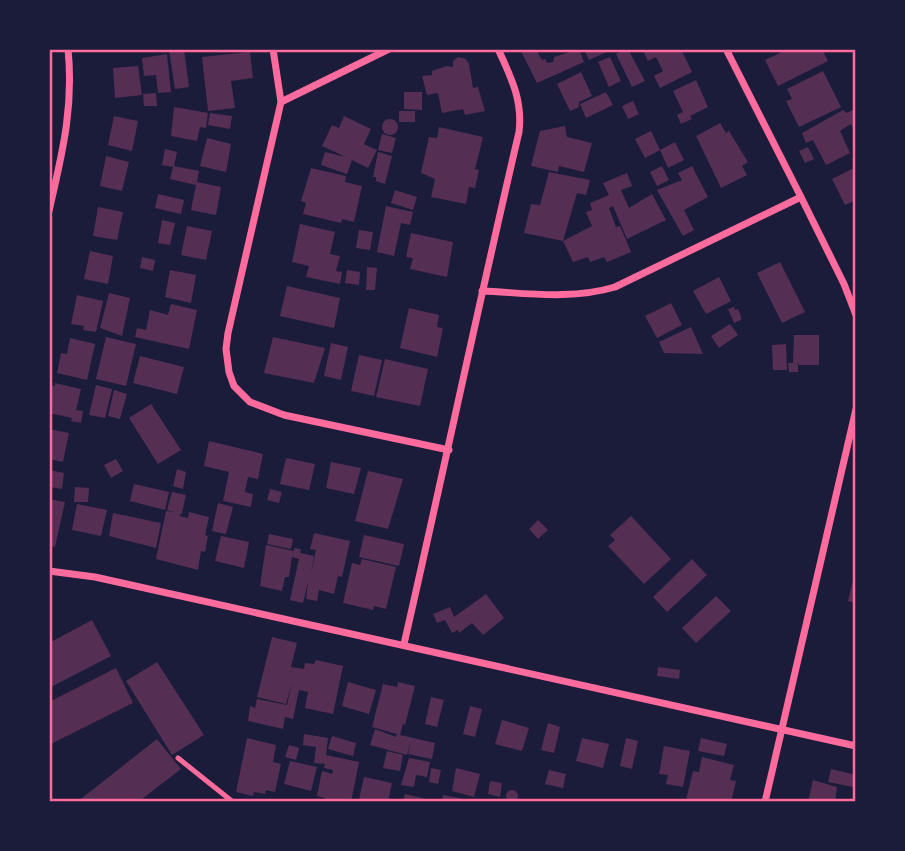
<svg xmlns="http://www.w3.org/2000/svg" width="905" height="851" viewBox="0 0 905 851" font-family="Ubuntu,sans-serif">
<rect width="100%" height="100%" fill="#1b1b3a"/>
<path fill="#542f53" d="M184 49 189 87 175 89 169 50Z
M520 49H536L542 60 545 59 547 63 553 62 554 57 579 49 584 62 537 83Z
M584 49H613L589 60Z
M625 49H628L645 81 632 87 616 54Z
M642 49H681L692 72 660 88 654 76 663 71 656 57 648 61Z
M788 49H822L828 61 778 86 765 60Z
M250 52 253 78 231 81 235 108 208 111 202 57Z
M167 54 171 92 158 93 156 75 144 76 142 58Z
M458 57 466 59 469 64 473 88 478 87 485 111 465 115 463 109 442 113 438 93 427 95 422 76 432 75V71L446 66 453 67V61Z
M610 57 621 81 609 87 598 62Z
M138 66 142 95 115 98 113 68Z
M823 71 841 107 799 127 786 101 792 99 787 89Z
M581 72 592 96 579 102V107L570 111 557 84Z
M696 80 708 107 690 116 692 119 681 124 677 115 683 112 673 91Z
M404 92H422V110L404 109Z
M606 92 613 105 586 118 580 104Z
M156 93 157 106H144L143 94Z
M633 101 639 114 628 119 622 106Z
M174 107 208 113 206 128 200 127 197 141 171 136Z
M856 108V135L851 124 840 131 850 153 826 165 813 140 806 143 802 133 843 110 847 113Z
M399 111H415V122H399Z
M210 113 232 116 230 129 208 125Z
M114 116 138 121 132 151 108 145Z
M344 116 371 129 364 144 377 150 368 168 352 160 347 174 321 165 325 152 346 157 322 146 332 125 339 128Z
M382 127a8 8 0 1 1 16 0a8 8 0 1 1-16 0Z
M720 123 726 133 729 131 748 162 742 166 747 175 721 188 696 136Z
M565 126 567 137 592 143 584 172 559 166 558 172 531 166 540 131Z
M439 127 483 137 475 169 479 170 475 188 469 187 466 204 431 197 435 179 421 173 429 137 437 138Z
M651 131 660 150 675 142 684 160 668 168 660 150 645 158 635 139Z
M382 134 396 138 392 153 378 150Z
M207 138 231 144 226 172 200 166Z
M808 147 814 159 805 163 799 151Z
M165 149 177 152 174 166 199 171 197 182 221 187 216 215 191 210 196 185 170 179 173 167 162 165Z
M378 152 392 156 385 184 376 181V177H373Z
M106 156 129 162 122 191 100 186Z
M662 166 669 180 657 186 650 172Z
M692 166 708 197 684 210 694 230 683 236 657 190 682 180 678 173Z
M856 167V200L845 205 832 179Z
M311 168 346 176 345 182 362 186 354 222 342 219 341 223 303 214 306 203 301 201Z
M549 172 590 180 586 195 577 193 563 241 524 233 531 204 540 205Z
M627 173 632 186 621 190 629 208 652 194 666 220 627 239 613 206 609 208 616 227 620 226 631 252 607 262 604 257 590 262 588 257 573 262 563 241 592 226 586 212 592 210 590 203 609 195 603 183Z
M395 190 417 197 413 210 391 203Z
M158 194 184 200 181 214 155 208Z
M386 206 413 212 410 225 401 223 394 256 377 252Z
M98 207 123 212 117 240 93 236Z
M162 220 175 223 170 245 158 243Z
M300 224 335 232 330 254 340 256 336 271 342 272 340 284 306 277 309 266 292 262Z
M187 226 212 231 206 260 181 255Z
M359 230 373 232 370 250 356 248Z
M411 233 453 242 447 277 410 269 413 258 406 257Z
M90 251 113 256 108 284 84 279Z
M142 257 155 260 153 271 140 268Z
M780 262 805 312 782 323 757 273Z
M367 267 377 268 375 290H366Z
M170 270 196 275 191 303 165 297Z
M347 270 360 272 359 285 345 283Z
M719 277 731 301 706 314 693 291Z
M287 286 340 298 334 328 280 316Z
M109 293 130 298 122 336 100 328Z
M77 295 103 301 96 332 83 330 84 326 71 324Z
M671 303 682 325 657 338 645 316Z
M171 304 197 310 189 349 135 337 137 328 146 330 150 310 168 315Z
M734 307 735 310 738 309 741 316V320L734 323 728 309Z
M409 308 439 315 437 327 443 328 437 357 400 348Z
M730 324 738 335 719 348 711 336Z
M691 327 703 354 664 353 659 342Z
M794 335H819V365H799L798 362V372H789L788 363H793Z
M106 337 136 344 126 386 96 379Z
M273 337 325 348 314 383 264 373Z
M70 338 95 344 87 380 57 373 61 353 67 354Z
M331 343 348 347 341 380 324 376Z
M786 344 787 370H773L772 345Z
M359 355 382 360 374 396 351 391Z
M140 356 184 367 177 394 133 383Z
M385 359 428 369 420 406 376 397Z
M55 383 81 389 76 410 83 411 81 423 71 421 72 418 49 413V385L55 386Z
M96 385 112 389 105 418 89 415Z
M114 390 127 394 120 419 108 416Z
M151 404 181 450 158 464 129 418Z
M49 429 69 433 63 462 49 459Z
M209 441 263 454 258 479 248 477 245 492 253 494 251 507 223 501 229 472 204 466Z
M286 458 315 464 309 490 280 484Z
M116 459 123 471 111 478 104 465Z
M331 462 361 468 354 494 326 488Z
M177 469 186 472 183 489 173 486Z
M49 470 64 473 62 489 49 487Z
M368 471 403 479 388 529 355 521Z
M134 484 169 492 165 510 130 501Z
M75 487 89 488 88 502H74Z
M270 489 282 492 279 503 267 500Z
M172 492 186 495 182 513 179 516 188 518 189 512 209 517 205 535 208 536 205 552 201 551 198 570 156 559 166 511 175 512 167 510Z
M49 499 65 502 55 547 49 545Z
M218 503 233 507 226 534 212 531Z
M77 504 107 510 101 536 72 530Z
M113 513 161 523 156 548 109 536Z
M631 516 671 559 644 584 608 546 615 540 610 535Z
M538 520 548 530 538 539 529 529Z
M314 533 350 541 342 577 338 576 334 594 319 590 317 601 306 599 308 582 303 603 290 600 299 559 292 557 289 577H285L282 591 260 586 266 545 294 551V548L301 549 300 553 314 556 311 573 316 550 310 549Z
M269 534 293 539 291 549 267 544Z
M364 535 404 544 399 566 359 557Z
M221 536 249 542 244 568 215 561Z
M362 559 396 567 386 609 374 606 373 610 343 603 352 563 360 565Z
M692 559 707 575 667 612 653 597Z
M855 571 856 572V603L848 601Z
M486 594 504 618 483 635 472 623 459 633 458 630 452 633 445 620 437 623 433 614 450 607 454 617Z
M716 596 731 611 696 643 682 628Z
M92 620 111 656 49 688V643Z
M272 637 297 643 291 667 304 669 305 663 314 664 316 660 343 666 333 714 305 708 308 692 299 690 293 719 285 717 283 729 248 721 250 706 255 708 257 699 287 705 292 683 286 704 257 697Z
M157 662 204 735 172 755 126 681Z
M658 667 680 670 679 679 657 676Z
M116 668 133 703 49 745V702Z
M348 682 376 690 369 714 342 706Z
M398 682 415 686 405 725 403 724 400 735 435 743 432 759 408 754 411 741 407 755 370 745 375 729 396 737 397 734 372 727 383 684 397 687Z
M431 697 444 700 437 727 425 724Z
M470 706 482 709 475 737 463 734Z
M502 720 529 728 522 751 495 744Z
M548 723 560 727 554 753 541 750Z
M304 734 328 738 326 755 359 762 351 802H324L325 798 317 796 322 771 332 774 333 770 324 768 325 764 314 763 316 747 303 745Z
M332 736 356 743 353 756 328 749Z
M247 738 276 745 273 762 281 764 275 792 266 790 265 794 254 792 253 796 236 792Z
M582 738 609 744 603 768 576 761Z
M626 738 638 741 632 769 620 766Z
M701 738 727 744 724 756 698 751Z
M157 739 181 769 138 802H77Z
M289 745 299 748 296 760 285 757Z
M664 746 690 751 683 787 666 784 668 775 659 774Z
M387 751 403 755 400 771 383 768Z
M702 757 734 765 730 780 736 781 731 802 686 800 693 771 699 772Z
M409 758 430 762 427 777 416 775 414 787 401 785Z
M290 761 317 767 311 791 284 784Z
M431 768 441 770 438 784 429 782Z
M456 768 480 774 474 797 452 791Z
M831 769 856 775 853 787 828 782Z
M549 770 566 774 563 788 545 784Z
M364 777 392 783 388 802 359 800Z
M813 780 837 787 835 802H808Z
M490 781 502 783 500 797 488 794Z
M506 796a6 6 0 1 1 12 0a6 6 0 1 1-12 0Z
M405 794 434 801 433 802H403Z
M443 795 474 801V802H442Z"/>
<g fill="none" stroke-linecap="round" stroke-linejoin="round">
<path stroke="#ff6b9d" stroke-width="5" d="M178 758 233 802"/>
<path stroke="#ff6b9d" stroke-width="7" d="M273 49 281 102 228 333 226 349 229 372 234 386 250 402 284 415 449 450
M726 49 801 197 844 284 856 315
M281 102 389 49
M49 211C62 154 74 108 68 49
M482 291C527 293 571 300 615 287L801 197
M49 571 95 577 856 746
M404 644C443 474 479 302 519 132 523 101 511 77 498 49
M765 802 856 409"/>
</g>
<rect width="905" height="851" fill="none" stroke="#1b1b3a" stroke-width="102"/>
<rect x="51" y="51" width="803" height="749" fill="none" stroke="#ff6b9d" stroke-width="2.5"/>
</svg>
